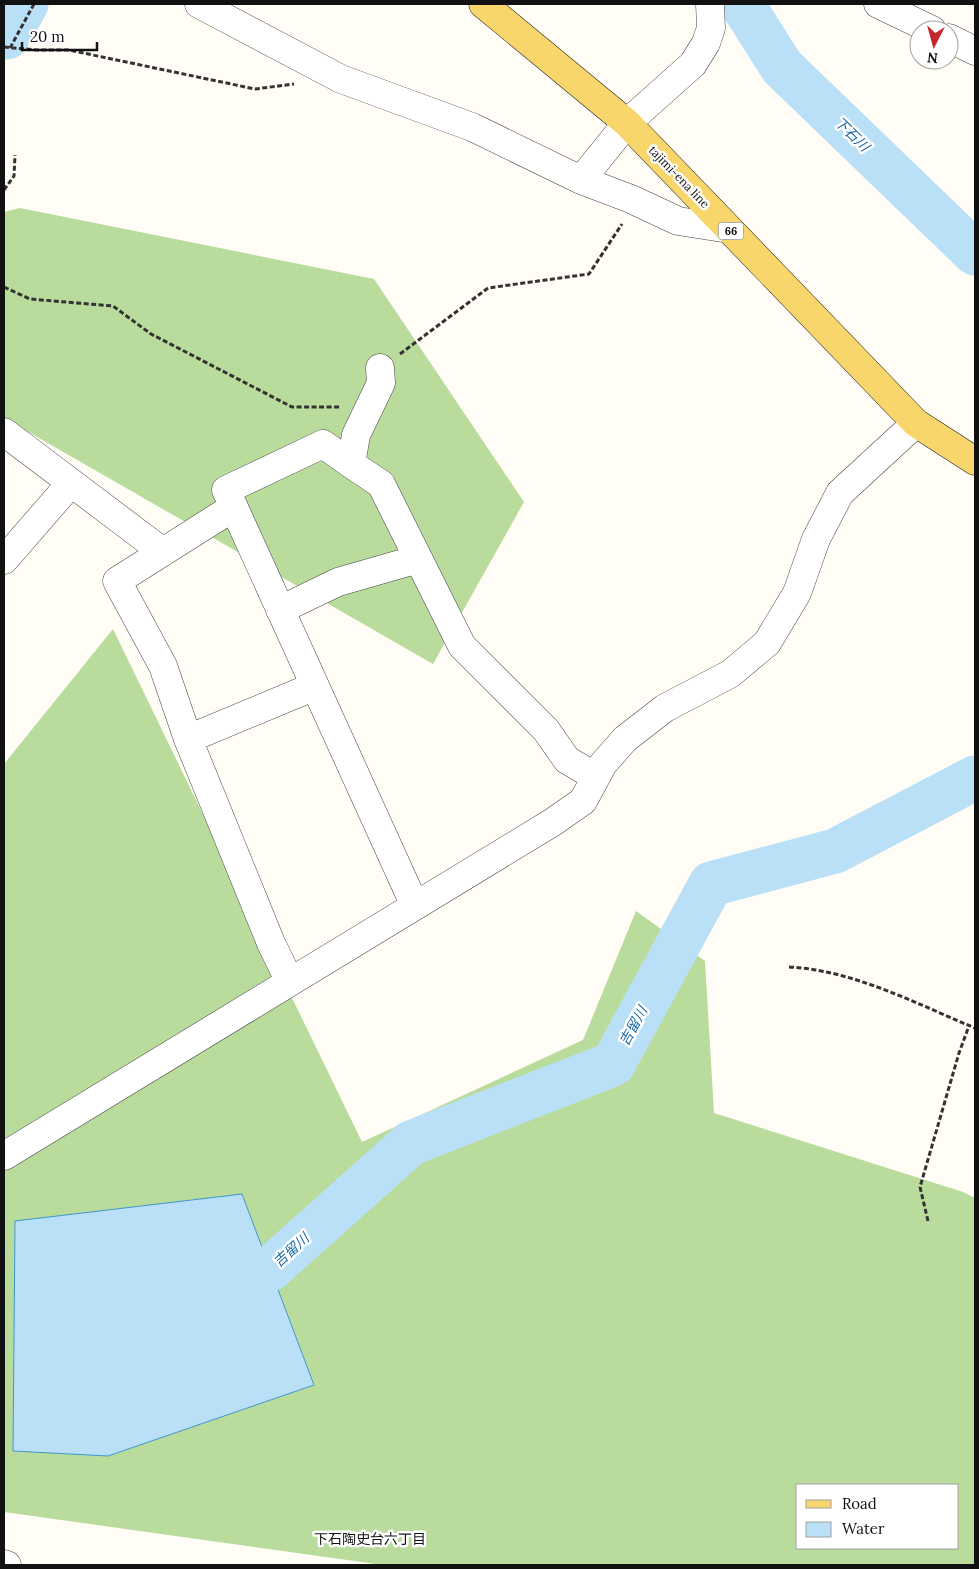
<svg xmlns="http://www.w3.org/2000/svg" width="979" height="1569" viewBox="0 0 979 1569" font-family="Lora,'Noto Sans JP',serif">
<rect width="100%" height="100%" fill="#fffdf5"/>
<path fill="#b9dc9c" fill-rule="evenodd" d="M20 208 374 279 524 502 433 664 4 418V212Z
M113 629 362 1142 583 1040 636 911 705 961 714 1113 963 1192 975 1198V1565H383L4 1512V764ZM798 1485H958V1548H798Z"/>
<path fill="#b9e0f7" stroke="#3f96cf" d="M242 1194 314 1385 108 1456 13 1451 15 1221Z"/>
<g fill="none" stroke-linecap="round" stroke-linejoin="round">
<path stroke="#b9e0f7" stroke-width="45" d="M742 4 782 67 975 253
M4 35 7 37 26 4
M270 1269 411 1143 613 1064 711 884 835 851 975 778"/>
<g stroke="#444" stroke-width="29">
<path id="street" d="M199 4 341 79 472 127 581 180 631 199 678 221 729 229
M878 4 932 30
M949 38 975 51
M581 180 627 123 693 64 706 43 711 28 710 4
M380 368 381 383 356 435 351 464 381 484 462 646 546 730 567 760 596 777
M4 432 163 552
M351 464 323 444 226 490 415 906
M234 507 117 581 163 666 188 739 271 943 290 982
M4 560 71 483
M280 610 338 582 418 559
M188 739 315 686
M4 1156 553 822 583 801 603 764 625 739 665 708 730 674 767 643 797 593 816 539 840 493 916 423
M4 1564 7 1565"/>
</g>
<g stroke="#222" stroke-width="29">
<path id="primary" d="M483 4 627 123 916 423 975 461"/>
</g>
<path stroke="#333" stroke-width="3" stroke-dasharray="5 2.5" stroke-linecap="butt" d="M4 47 36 50H69L255 89 294 84
M10 48 34 4
M4 190 14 176 15 155
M4 287 30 299 113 306 151 334 292 407H340
M400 354 488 288 589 274 622 224
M789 967C853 970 917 1004 975 1028
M928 1221 920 1187 959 1053 969 1026"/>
<use href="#street" stroke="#fff" stroke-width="28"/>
<use href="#primary" stroke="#f9d66b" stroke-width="28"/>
</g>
<g text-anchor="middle" stroke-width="5" stroke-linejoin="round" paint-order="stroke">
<rect fill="#fff" stroke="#585858" stroke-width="1" x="718.5" y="222.5" width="25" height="17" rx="4"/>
<g font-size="11" font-weight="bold" fill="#111">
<text x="731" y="235">66</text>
</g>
<g font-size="12" fill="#111" stroke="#fff">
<text transform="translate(679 177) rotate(46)" y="4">tajimi-ena line</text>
</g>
<g font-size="14" font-style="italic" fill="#1768a6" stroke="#fff">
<text transform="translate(852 134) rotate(44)" y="5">下石川</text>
<text transform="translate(633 1026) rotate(-61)" y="5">吉留川</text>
<text transform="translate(291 1250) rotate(-42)" y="5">吉留川</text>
</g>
<g font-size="14" fill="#111" stroke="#fff">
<text x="370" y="1544">下石陶史台六丁目</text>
</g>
</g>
<rect width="979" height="1569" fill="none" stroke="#111111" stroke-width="10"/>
<rect x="796" y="1484" width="162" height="65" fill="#ffffff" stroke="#a0a0a0"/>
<rect x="806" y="1500" width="25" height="8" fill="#f9d66b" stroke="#a0a0a0"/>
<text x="842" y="1509" font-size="15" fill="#111111">Road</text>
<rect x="806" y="1522" width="25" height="15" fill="#b9e0f7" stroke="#a0a0a0"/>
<text x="842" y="1534" font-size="15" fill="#111111">Water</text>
<g transform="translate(934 45) rotate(186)"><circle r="24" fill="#ffffff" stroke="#a0a0a0"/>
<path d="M0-4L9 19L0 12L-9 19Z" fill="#c4262e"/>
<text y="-8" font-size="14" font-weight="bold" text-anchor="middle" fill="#111111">N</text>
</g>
<path d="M22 42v8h75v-8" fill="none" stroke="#111111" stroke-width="2.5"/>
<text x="30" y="42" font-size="15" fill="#111111" stroke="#ffffff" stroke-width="4" paint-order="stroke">20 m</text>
</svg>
